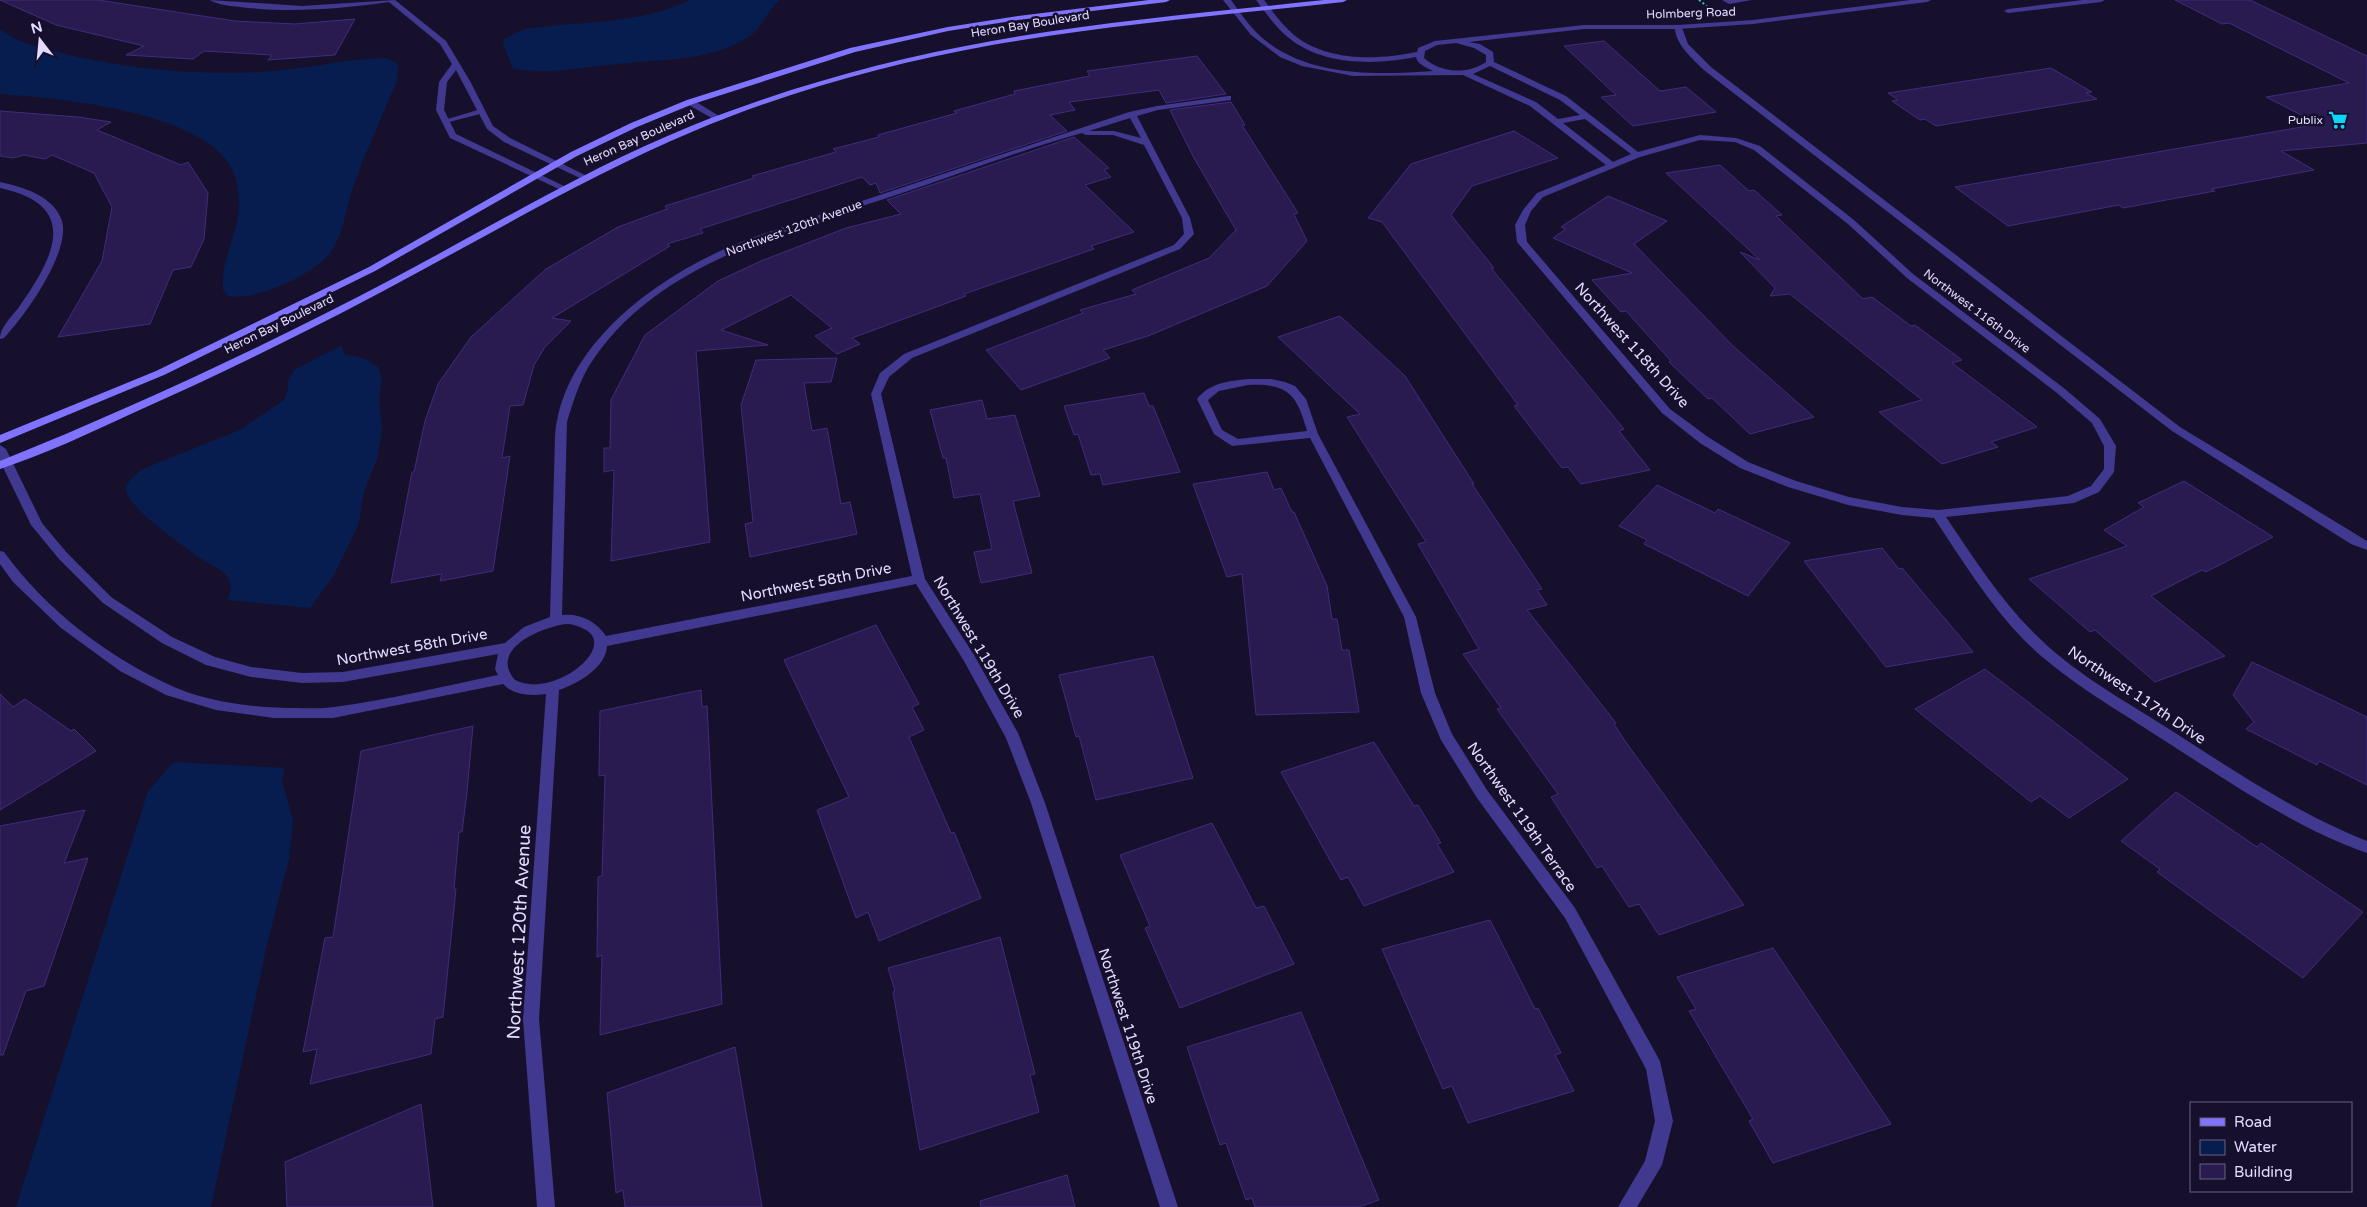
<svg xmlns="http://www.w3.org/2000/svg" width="2367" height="1207" viewBox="0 0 2367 1207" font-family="'Varela Round',sans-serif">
<rect width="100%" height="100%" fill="#17102d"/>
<path fill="#071d4f" d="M690 0H780C766 11 762 30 745 39 706 62 659 59 616 64 579 68 550 74 513 69L503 43 504 39 525 29C579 21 639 25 690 0Z
M0 30C7 33 13 38 20 41 96 66 180 76 260 72 302 70 343 59 385 58L396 62 398 68 397 80C382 118 364 154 351 193 345 213 343 235 330 253 313 275 256 301 228 296L223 290C223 282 223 272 225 264 229 246 241 218 239 201 238 193 237 182 235 175 211 111 58 98 0 94Z
M342 345 344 354 366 359 378 367 382 381 379 398 382 430 377 460 366 485 362 501 359 523 334 575 310 608 228 600C230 592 233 586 228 578 223 569 206 562 197 556 183 545 125 506 126 489 127 480 136 474 143 469L240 430 284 400 288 390V382L294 370Z
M174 762 284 768 282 781 293 821 289 859 267 944 211 1207H16L148 791Z"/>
<path fill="#291b50" stroke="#412b7d" d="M0 0H98L235 21 295 24 355 19 335 55 268 60 272 55 204 51 193 59 126 55 144 46 56 25Z
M2175 0H2250L2367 56V143L2281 151 2314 170 2211 189 2215 191 2123 208 2119 205 2008 226 1955 187 2319 124 2266 97 2349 83 2229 23 2222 24Z
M1604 41 1660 91 1686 87 1716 112 1633 126 1601 97 1616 95 1564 46Z
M1197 56 1226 94 1166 103 1159 90 1069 102 1075 110 1050 115 1067 131 880 193 876 183 870 185 862 177 700 229 703 233 667 244 670 246 552 318 571 321 545 347 534 365 523 405 510 406 502 458 510 456 493 571 440 581 442 574 391 583 412 472H414L425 421 438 384 471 337 546 269 618 227 667 209 665 206 754 178 752 176 836 152 833 149 879 137 878 135 957 113 954 111 1015 94 1014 91 1090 76 1087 71Z
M2051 68 2092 92 2086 93 2097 99 1936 126 1925 119 1920 120 1892 101 1898 100 1888 93Z
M1231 102 1245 125H1242L1298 213 1294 214 1307 241 1267 286 1148 336 1103 350 1110 358 1021 390 986 350 1083 313 1080 310 1136 294 1132 290 1209 258 1236 230 1194 158 1170 110Z
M0 111 78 117 111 122 97 130 181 165 188 162 208 193 204 239 191 267 173 270 150 324 58 337 102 261 112 207 94 173 52 155 45 159 24 155 13 158 0 156Z
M1514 131 1558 158 1472 186 1451 215 1494 268H1491L1624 429 1619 431 1650 470 1581 484 1568 467 1562 468 1514 406 1518 405 1382 222 1368 218 1411 164Z
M1074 137 1109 168 1104 170 1111 177 1085 185 1134 232 1091 246 1094 249 964 294 966 296 852 338 860 344 837 354 815 336 832 328 791 295 721 330 768 345 696 351 710 542 611 561 614 470 604 472V448H610L611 400 645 335 718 281 761 261 846 228 901 214 887 200Z
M1720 165 1749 191 1754 190 1782 215 1776 216 1863 299 1872 297 1911 326 1915 325 1962 360 1952 363 2037 427 1991 442 1998 447 1942 464 1879 412 1922 400 1790 294 1770 296 1775 288 1740 252 1760 260 1666 173Z
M1608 196 1667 221 1634 244 1733 346 1814 417 1750 434 1712 398 1708 399 1669 362 1671 361 1626 311 1621 312 1592 280 1632 273 1553 238 1566 229 1561 227Z
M1340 316 1405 376 1474 484H1472L1542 589 1537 590 1547 605 1527 610 1616 723 1614 724 1625 741 1744 905 1659 935 1639 904 1629 907 1602 866 1597 868 1551 797 1558 794 1497 709 1501 708 1463 654 1479 649 1418 544 1426 542 1347 417 1360 414 1278 337Z
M837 358 831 382 804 383 812 431 827 428 841 504 850 502 857 534 750 557 745 524 753 522 741 405 756 360Z
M1144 393 1149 406H1153L1180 472 1103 485 1100 474 1091 475 1078 434 1074 435 1064 406Z
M982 400 987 419 1015 415 1040 496 1013 501 1032 573 981 583 974 552 992 549 980 494 954 498 946 458H943L930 410Z
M1267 472 1274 490 1281 488 1292 512H1294L1327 586 1332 619H1337L1342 650H1349L1359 712 1256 715 1242 574 1227 577 1193 484Z
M2184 481 2273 537 2206 572 2202 570 2151 596 2225 656 2155 682 2095 630 2090 632 2029 579 2127 546 2104 530 2144 507 2138 503Z
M1657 485 1715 513 1718 509 1790 543 1748 596 1644 544 1647 540 1619 526Z
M1882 548 1899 569 1902 568 1973 652 1886 667 1804 561Z
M876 625 919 704 912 707 924 730 909 737 951 833 954 832 981 898 879 941 868 912 856 918 817 810 849 797 784 660Z
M1153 656 1193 778 1096 800 1079 736 1076 737 1059 675Z
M2252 662 2367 717V785L2319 761 2317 765 2246 729 2254 722 2233 695Z
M1985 669 2128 779 2069 818 2040 796 2031 802 1915 709Z
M701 690 702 707 707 706 722 1004 600 1035 602 955 597 957 598 877 602 876 605 775 599 776 600 711Z
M0 694 13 707 25 699 71 731 74 729 96 751 0 810Z
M473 726 467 792 462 832H459L454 889H456L443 1017 435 1019 431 1054 310 1084 317 1049 303 1052 325 938 333 937 361 751Z
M1374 742 1414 806 1418 805 1441 843 1437 844 1454 872 1364 906 1348 877 1341 880 1281 772Z
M2176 792 2257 847 2261 843 2363 912 2303 978 2157 872 2160 869 2121 841Z
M85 810 64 863 88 858 44 986 26 991 3 1055H0V826Z
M1212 823 1256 908 1264 906 1294 964 1180 1008 1145 928 1150 926 1120 855Z
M1490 920 1535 1009 1538 1008 1561 1053 1555 1055 1574 1091 1468 1123 1452 1086 1443 1089 1382 949Z
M1000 937 1035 1074 1030 1075 1039 1112 920 1150 893 992 895 991 888 968Z
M1773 948 1891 1124 1773 1163 1749 1121 1753 1119 1689 1011 1696 1009 1677 977Z
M1301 1012 1379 1200 1359 1207H1255L1252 1198 1246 1200 1226 1143 1220 1145 1187 1047Z
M735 1047 762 1207H625L623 1190 616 1193 607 1093Z
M421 1104 433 1207H287L285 1162Z
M1067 1175 1075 1207H981L980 1201Z"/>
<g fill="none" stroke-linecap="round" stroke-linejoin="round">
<path stroke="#29c6c7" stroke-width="2" stroke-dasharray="2 2.5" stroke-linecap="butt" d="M1699 0 1708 7"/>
<path fill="#41388f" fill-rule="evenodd" d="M1722 0H1752L1729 4Z
M1675 25H1681L1688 44 1711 67 2180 427 2367 541V550L2351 544 2172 431 1705 71C1694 60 1673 43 1675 25Z
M687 100H693L724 119 717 121 687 104Z
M481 109 485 111 484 113 445 123 441 121Z"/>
<path fill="#41388f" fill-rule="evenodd" d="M210 0 302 6 395 0 446 41 470 81 493 126 510 138 589 177 582 179 504 142 487 129 456 70 447 82 444 110 456 134 568 188 561 190 450 138 436 110 439 82 452 64 440 44 389 2C339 9 290 13 240 7 231 6 218 5 210 0Z
M1223 0H1231C1241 14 1252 30 1266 41 1312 77 1377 75 1433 71 1427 68 1417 64 1416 57 1376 65 1323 66 1289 38 1276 28 1266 13 1256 0H1264C1273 12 1282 25 1294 35 1327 62 1378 60 1417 52L1418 48 1435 41 1584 25H1678L1753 20 1910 0H1931L1927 2 1753 24 1678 29H1584L1469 42 1480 44 1493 52 1494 62 1566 96 1638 152 1700 135 1736 138 1760 146 1854 220 1913 274 2065 389 2100 419 2116 446 2114 472 2099 492 2074 503 1946 517C1973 557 1999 598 2033 632 2072 672 2122 699 2169 729 2233 770 2296 813 2367 841V853C2293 827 2228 781 2162 739 2115 708 2064 680 2024 640 1989 604 1962 560 1934 518L1902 515 1848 505 1788 487 1740 468 1700 443 1662 413 1517 242 1515 225 1523 210 1537 193 1606 165 1530 106 1463 75 1353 76 1302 66 1280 57 1251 35ZM1456 43 1474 48 1486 55V62C1467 75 1441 73 1424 58L1425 51 1437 45ZM1490 66 1560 100 1580 115 1558 119 1536 102 1473 74ZM1585 119 1631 154 1613 162 1563 123ZM1700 140 1735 142 1754 150 1848 224 1907 278 2057 393 2092 423 2104 446V469L2091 486 2068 496 1938 510 1902 507 1849 497 1796 481 1748 462 1708 437 1670 409 1527 242 1525 225 1531 211 1543 197 1640 157Z
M2083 0H2105L2101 2 2008 13 2004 11 2008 9Z
M1228 96H1231V100L1158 110 1137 116 1190 218 1194 234 1180 249 912 358 889 377 881 394 925 579 974 655 1018 733 1045 803 1178 1207H1160L1031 803 1006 738 964 661 916 584 607 646C606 668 577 684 559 690L539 1019 555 1207H537L523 1019 546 694C532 696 514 696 503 684L333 718H274L216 710 166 695 120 671 61 628 13 582 0 564V551L4 552C46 610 109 658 174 687 211 703 257 708 297 708 309 708 322 709 334 707 389 700 444 686 498 675L495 669 498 654 343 682 302 683 251 677 206 665 162 643 103 603 59 559 31 525 0 461V445L6 449 42 523 67 553 111 597 172 637 215 657 251 667 302 673 343 672 505 643 524 627 550 617 555 437C562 338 672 266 757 236L1129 112 1157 106ZM1130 118 1141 138 1114 131H1089ZM1082 133 1086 135H1113L1144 145 1182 218 1184 234 1174 245 904 354 880 373 871 394 912 576 606 636C596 621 580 613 562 615L567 422C573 402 579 383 589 366 653 263 789 231 896 195 958 175 1020 150 1082 133ZM566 624C573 624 578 626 584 629 620 646 553 700 515 680 488 649 542 627 566 624Z
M0 182C23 187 54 196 62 221 71 252 24 317 4 338L0 339C0 326 14 315 21 304 56 254 79 205 0 188Z
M1248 379H1271L1285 382 1295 386 1306 399 1318 434 1416 617 1435 693 1452 734 1487 790 1575 908 1660 1061 1673 1121 1662 1165 1637 1207H1618L1645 1161 1655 1121 1646 1069 1565 918 1477 798 1441 740 1421 693 1404 617 1310 438 1232 446 1214 434 1197 399C1209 383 1229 381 1248 379ZM1248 385C1288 383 1297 394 1307 431L1238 439 1222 430 1208 400 1219 391Z"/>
<path fill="#8073ff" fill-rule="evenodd" d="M1149 0H1170L1166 2 1018 20 948 31 855 52 693 104 637 127 577 156 375 271 164 375 0 443V435L156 371 369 267 571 152 631 123 687 100 850 48 948 27 1018 16Z
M1324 0H1347L1343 2C1226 15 1108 25 992 45 891 63 789 91 694 131 601 170 513 221 424 269 329 321 232 369 133 413 90 433 45 454 0 469V461C134 407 265 346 394 278 492 226 588 168 691 126 788 87 890 59 992 41 1102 21 1213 12 1324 0Z"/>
</g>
<defs>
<g id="supermarket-bare" transform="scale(1.5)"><path d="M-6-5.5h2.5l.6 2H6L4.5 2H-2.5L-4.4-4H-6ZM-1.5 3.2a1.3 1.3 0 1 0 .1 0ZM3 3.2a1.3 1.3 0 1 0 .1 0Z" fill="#08d6ff" stroke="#17102d" stroke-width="2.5" paint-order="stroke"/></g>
</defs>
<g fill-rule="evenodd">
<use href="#supermarket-bare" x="2338" y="120"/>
</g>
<g text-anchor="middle" stroke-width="5" stroke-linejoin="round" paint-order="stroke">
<g font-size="12" fill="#e3dcff" stroke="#17102d">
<text transform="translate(1691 13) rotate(-2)" y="4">Holmberg Road</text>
<text transform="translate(1030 24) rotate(-9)" y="4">Heron Bay Boulevard</text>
<text transform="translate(639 138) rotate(-24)" y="4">Heron Bay Boulevard</text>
<text transform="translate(794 228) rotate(-20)" y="4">Northwest 120th Avenue</text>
<text transform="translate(1977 311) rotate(37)" y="4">Northwest 116th Drive</text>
<text transform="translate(279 324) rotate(-26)" y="4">Heron Bay Boulevard</text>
</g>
<g font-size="12" fill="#e3dcff" stroke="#17102d" text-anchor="end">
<text x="2323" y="124">Publix</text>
</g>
<g font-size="15" fill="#e3dcff" stroke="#17102d">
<text transform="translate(1632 345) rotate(48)" y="5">Northwest 118th Drive</text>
<text transform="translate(816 582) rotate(-11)" y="5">Northwest 58th Drive</text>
<text transform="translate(412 647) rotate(-10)" y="5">Northwest 58th Drive</text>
<text transform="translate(979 647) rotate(59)" y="5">Northwest 119th Drive</text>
<text transform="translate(2137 695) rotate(34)" y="5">Northwest 117th Drive</text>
<text transform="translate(1522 817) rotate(55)" y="5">Northwest 119th Terrace</text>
<text transform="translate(1128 1026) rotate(72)" y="5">Northwest 119th Drive</text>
</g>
<g font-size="18" fill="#e3dcff" stroke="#17102d">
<text transform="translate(519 932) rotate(-87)" y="6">Northwest 120th Avenue</text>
</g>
</g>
<rect x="2190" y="1102" width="162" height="90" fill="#17102d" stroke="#696281"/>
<rect x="2200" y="1118" width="25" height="8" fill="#8073ff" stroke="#696281"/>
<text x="2234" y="1127" font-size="15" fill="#e3dcff">Road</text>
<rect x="2200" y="1140" width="25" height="15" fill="#071d4f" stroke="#696281"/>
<text x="2234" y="1152" font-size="15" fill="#e3dcff">Water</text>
<rect x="2200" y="1164" width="25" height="15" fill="#291b50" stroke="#696281"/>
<text x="2234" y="1177" font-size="15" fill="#e3dcff">Building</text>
<g transform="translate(40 40) rotate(344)" stroke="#17102d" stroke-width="4" paint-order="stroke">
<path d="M0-4L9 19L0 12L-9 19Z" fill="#e3dcff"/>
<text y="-8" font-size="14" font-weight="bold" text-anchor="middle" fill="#e3dcff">N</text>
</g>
</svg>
